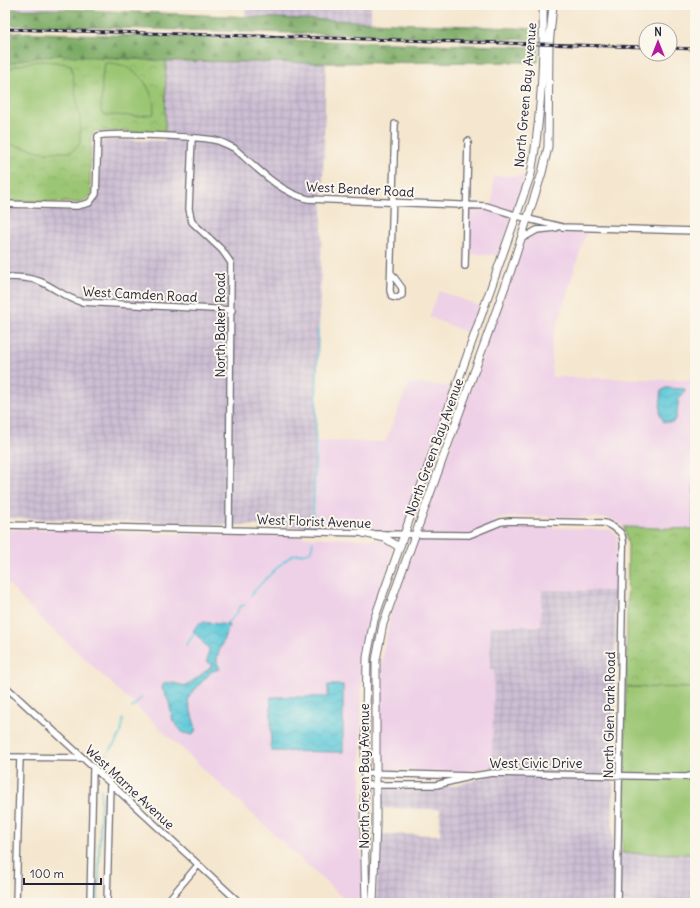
<svg xmlns="http://www.w3.org/2000/svg" width="700" height="908" viewBox="0 0 700 908" font-family="Delius,sans-serif">
<defs>
<pattern id="industrial-grid" width="8" height="8" patternUnits="userSpaceOnUse"><rect width="8" height="8" fill="#ccbed3"/><path d="M0 4h8M4 0v8" fill="none" stroke="#afa3b6"/></pattern>
<pattern id="forest-firs" width="22" height="20" patternUnits="userSpaceOnUse"><rect width="22" height="20" fill="#7cab65"/><path d="M5 1l3.5 6h-7zM16 11l3.5 6h-7z" fill="#658b54"/></pattern>
<pattern id="park-crowns" width="20" height="18" patternUnits="userSpaceOnUse"><rect width="20" height="18" fill="#9bc673"/><path d="M2 6a3 3 0 1 1 6 0M12 15a3 3 0 1 1 6 0" fill="none" stroke="#85aa64"/></pattern>
<pattern id="water-waves" width="16" height="10" patternUnits="userSpaceOnUse"><rect width="16" height="10" fill="#5ec9d9"/><path d="M0 5q4-4 8 0t8 0" fill="none" stroke="#51acbb"/></pattern>
</defs>
<rect width="100%" height="100%" fill="#fbf7ec"/>
<filter id="ink" filterUnits="userSpaceOnUse"><feTurbulence type="fractalNoise" baseFrequency=".025" numOctaves="2"/><feDisplacementMap in="SourceGraphic" scale="8" xChannelSelector="R" yChannelSelector="G"/><feConvolveMatrix kernelMatrix="1 2 1 2 8 2 1 2 1" color-interpolation-filters="sRGB"/></filter>
<filter id="wash" filterUnits="userSpaceOnUse"><feTurbulence type="fractalNoise" baseFrequency=".012" numOctaves="4" result="noise"/><feDisplacementMap in="SourceGraphic" scale="16" xChannelSelector="R" yChannelSelector="G"/><feGaussianBlur stdDeviation="0.9" result="paint"/><feColorMatrix in="noise" values="0 0 0 0 0 0 0 0 0 0 0 0 0 0 0 0 0 1.4 0 .05"/><feComposite in="paint" operator="in"/></filter>
<g filter="url(#wash)">
<rect width="100%" height="100%" fill="#f5e7cf"/>
<path fill="#eed0e7" d="M5 5H62V9H5Z
M493 176H525L499 255 469 254V211L473 208 490 211 493 203Z
M542 232 586 233 552 341V377L695 380 693 529 624 527 616 521 608 518 528 516 502 518 495 520 494 531 512 526 611 530 617 536 616 591 542 590 541 626 490 669H494L493 767 459 772 386 770 381 767 380 762V683L384 646 391 614 522 245 526 238 535 233Z
M439 291 480 306 471 334 429 317Z
M409 383 457 387 403 534 363 533 314 527 316 441 385 442Z
M5 529 334 538 381 540 388 543 392 549 391 557 368 626 361 678V836L364 903H350L346 901 30 608 5 580Z"/>
<path fill="url(#industrial-grid)" d="M246 5H371V22L245 17Z
M166 61 326 63 314 527 5 518V208L80 210 86 208 91 206 98 196 100 145 104 140 165 141Z
M542 590 616 591 612 853 695 854V903H376L379 834 440 835V809L380 808 382 791 388 787H448L484 778 492 767 494 669H490L491 626H541Z"/>
<path fill="url(#forest-firs)" stroke="#4f6650" d="M5 9H62L541 29 538 40 5 25Z
M5 32 539 47 538 62 326 63 166 61 109 57 5 66Z"/>
<path fill="url(#park-crowns)" stroke="#5e7457" d="M57 55 166 61 165 133 94 131 91 139 90 188 93 189C91 197 88 201 79 203L5 201V66L21 60Z
M695 400V688L626 687 628 545 624 527 693 529Z"/>
<path fill="#9bc673" stroke="#5e7457" d="M37 61 56 62 71 65 80 120V144L71 152H44L5 143V71L15 66Z
M105 63C134 62 155 86 154 114L138 116 105 115 101 112 102 79Z
M626 687 695 688V854L622 853Z"/>
<path fill="url(#water-waves)" stroke="#40768a" d="M666 388 685 389 684 393 679 398 676 418 673 422H664L660 414 661 391Z
M202 622 229 625 217 657V663L220 669 212 671 190 695 188 701 196 729 193 735 183 733 173 721 169 702 162 688 164 683 168 682 186 686 210 668 212 665 207 661 209 649 193 631 198 624Z
M328 685H343V752L271 751V697H328Z"/>
<g fill="none" stroke-linecap="round" stroke-linejoin="round">
<path stroke="#5ec9d9" stroke-width="1.5" d="M313 524 318 329
M251 595C256 588 286 558 293 555 299 553 305 555 311 551L313 541
M226 624 237 613 239 607 244 605
M186 645 195 633
M132 708 141 698
M101 766C109 746 122 742 123 719
M98 903 101 789"/>
</g>
</g>
<g filter="url(#ink)">
<g fill="none" stroke-linecap="round" stroke-linejoin="round">
<g stroke="#6c676f" stroke-width="8">
<path id="minor" d="M192 138 189 209 192 222 222 250 231 263 229 530
M5 204 77 206 89 203 96 194 98 136C108 132 199 137 214 140 221 141 227 145 234 148 256 167 279 192 308 199L486 206 528 219 562 227 695 231
M521 239 537 230 556 228
M465 266 468 141
M391 273 402 288V295L398 298 392 297 390 291 395 124
M5 277C16 277 28 277 39 281 54 287 65 298 81 302L232 310
M5 525 366 533
M376 534 469 535 501 522 510 521 605 523C627 533 623 536 623 558L617 903
M5 686 240 903
M5 757 81 758
M364 773 473 776 493 773 686 777 695 775
M364 785H436L469 777
M16 903 20 757
M90 903 93 769
M107 903 110 783
M166 903 198 865"/>
</g>
<g stroke="#6c676f" stroke-width="9">
<path id="major" d="M363 533 385 538 399 547
M366 903 364 824 367 657 374 620 531 174C541 119 544 61 543 5
M373 903 376 824V660L383 624 511 270 542 173 548 147 549 46 553 5"/>
</g>
<use href="#minor" stroke="#fff" stroke-width="5.5"/>
<use href="#major" stroke="#fff" stroke-width="7"/>
<g stroke="#22223b" stroke-width="3">
<path id="rail" d="M5 29 646 47
M670 48 695 49"/>
</g>
<use href="#rail" stroke="#fbf7ec" stroke-width="1.5" stroke-dasharray="4.5" stroke-linecap="butt"/>
</g>
</g>
<g text-anchor="middle" stroke-width="4" stroke-linejoin="round" paint-order="stroke">
<g font-size="13" fill="#22223b" stroke="#fbf7ec">
<text transform="translate(525 95) rotate(-85)" y="5">North Green Bay Avenue</text>
<text transform="translate(360 189) rotate(3)" y="5">West Bender Road</text>
<text transform="translate(140 294) rotate(3)" y="5">West Camden Road</text>
<text transform="translate(220 325) rotate(-90)" y="5">North Baker Road</text>
<text transform="translate(434 447) rotate(-70)" y="5">North Green Bay Avenue</text>
<text transform="translate(314 521) rotate(2)" y="5">West Florist Avenue</text>
<text transform="translate(609 715) rotate(-89)" y="5">North Glen Park Road</text>
<text x="536" y="768">West Civic Drive</text>
<text transform="translate(364 776) rotate(-90)" y="5">North Green Bay Avenue</text>
<text transform="translate(130 787) rotate(43)" y="5">West Marne Avenue</text>
</g>
</g>
<rect width="700" height="908" fill="none" stroke="#fbf7ec" stroke-width="20"/>
<g transform="translate(658 42)"><circle r="19" fill="#fbf7ec" stroke="#a4a2a5"/>
<path d="M0-3L7 15L0 10L-7 15Z" fill="#b5179e"/>
<text y="-6" font-size="11" font-weight="bold" text-anchor="middle" fill="#22223b">N</text>
</g>
<path d="M24 878v6h77v-6" fill="none" stroke="#22223b" stroke-width="2"/>
<text x="30" y="878" font-size="12" fill="#22223b" stroke="#fbf7ec" stroke-width="3" paint-order="stroke">100 m</text>
</svg>
